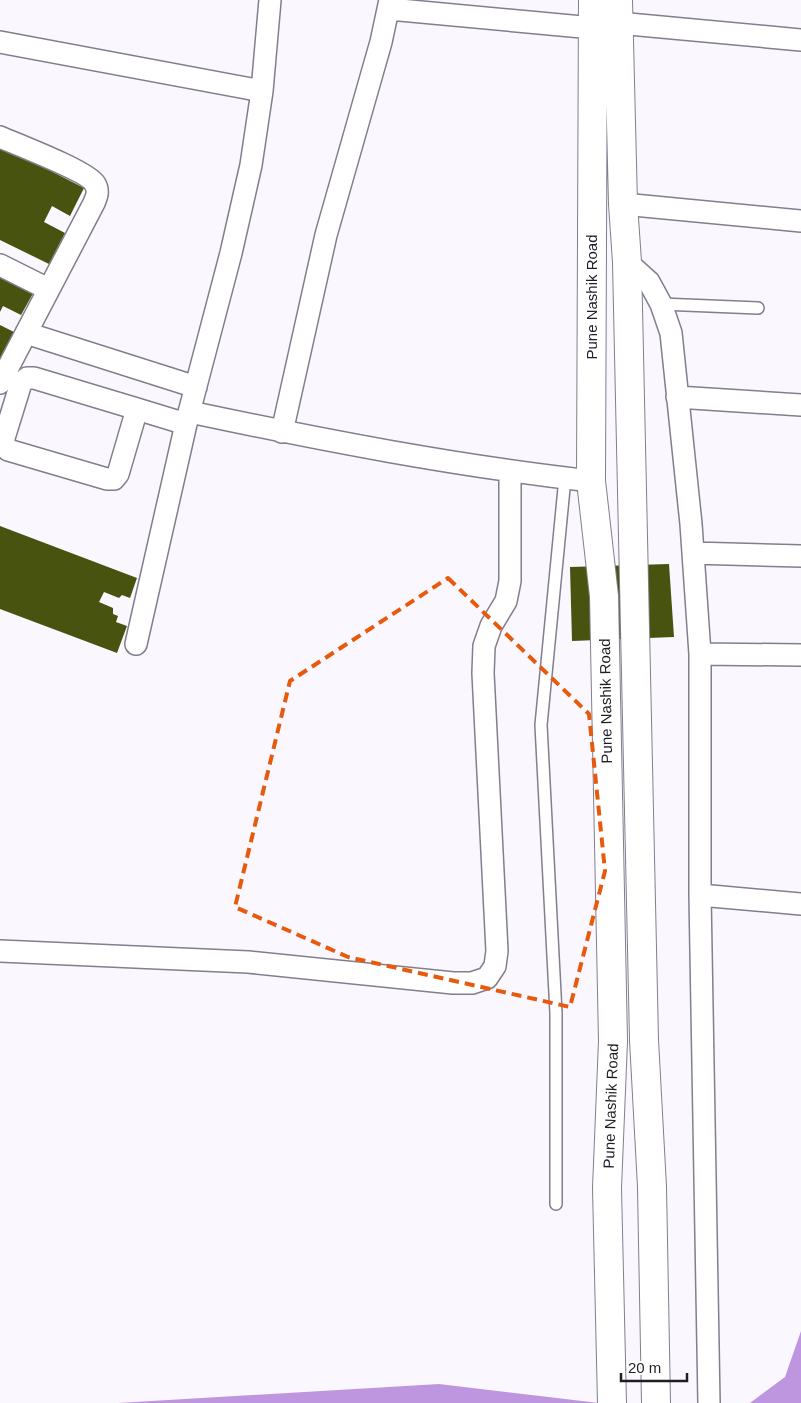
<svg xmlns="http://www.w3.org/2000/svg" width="801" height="1403" viewBox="0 0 801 1403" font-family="Helvetica,sans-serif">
<rect width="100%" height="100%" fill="#faf7fe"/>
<path fill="#be96e0" d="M801 1331V1403H750L785 1377Z
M439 1384 599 1403H118Z"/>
<path fill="#48530f" d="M0 145 84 188 70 216 52 206 44 222 65 233 49 264 0 240Z
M0 270 36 288 21 315 3 306 0 312Z
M0 325 16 333 0 365Z
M0 526 137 578 130 598 122 595 119 598 104 592 99 602 113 608V614L118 616 116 622 127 626 117 653 0 609Z
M669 564 674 637 572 641 570 567Z"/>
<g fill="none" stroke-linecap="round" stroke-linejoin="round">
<g stroke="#847d8c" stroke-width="14">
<path id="lane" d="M661 304 758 308
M556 1204V1013L541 725 565 478"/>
</g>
<g stroke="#847d8c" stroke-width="24">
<path id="street" d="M389 9 593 28
M618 23 801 40
M0 42 262 91
M0 137C16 144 89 172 95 184 99 191 97 196 94 203L0 383
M623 204 801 221
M627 262 649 282 661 304 671 333 691 524 700 654V895L709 1403
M0 265 48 289
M26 333 196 387
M677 397 801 405
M137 409 34 378H27L21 383 4 438V445L8 450 107 479H114L118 474 137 409 186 424
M190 412C322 440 456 466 591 481
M282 432 326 235 381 42 390 0
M693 553 801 556
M136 644 186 424 231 253 251 165 262 91 270 0
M700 654 801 655
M700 895 801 904
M0 951 248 962 453 983H472L487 978 495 966 497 951 483 673 484 646 491 626 506 601 510 581V472"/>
</g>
<g stroke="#847d8c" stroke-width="30">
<path id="highway" d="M593 0 591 481 604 596 613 1041 607 1188 612 1403
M618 0 623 204 627 262 644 1040 652 1187 656 1403"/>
</g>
<use href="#lane" stroke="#fff" stroke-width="11"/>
<use href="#street" stroke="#fff" stroke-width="21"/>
<use href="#highway" stroke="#fff" stroke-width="28"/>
</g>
<path fill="none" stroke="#e8590c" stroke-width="4" stroke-dasharray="10 6" stroke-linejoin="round" d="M448 578 589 714 605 871 570 1007 348 957 235 907 290 681Z"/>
<g text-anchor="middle" stroke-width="5" stroke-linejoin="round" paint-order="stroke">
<g font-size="15" fill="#201d23" stroke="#fff">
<text transform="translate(592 297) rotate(-90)" y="5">Pune Nashik Road</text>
<text transform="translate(606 701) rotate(-91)" y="5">Pune Nashik Road</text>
<text transform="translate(611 1106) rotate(-88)" y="5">Pune Nashik Road</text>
</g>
</g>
<path d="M621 1373v8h66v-8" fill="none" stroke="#201d23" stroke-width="2.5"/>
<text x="628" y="1373" font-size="15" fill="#201d23" stroke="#ffffff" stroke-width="4" paint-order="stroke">20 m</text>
</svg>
